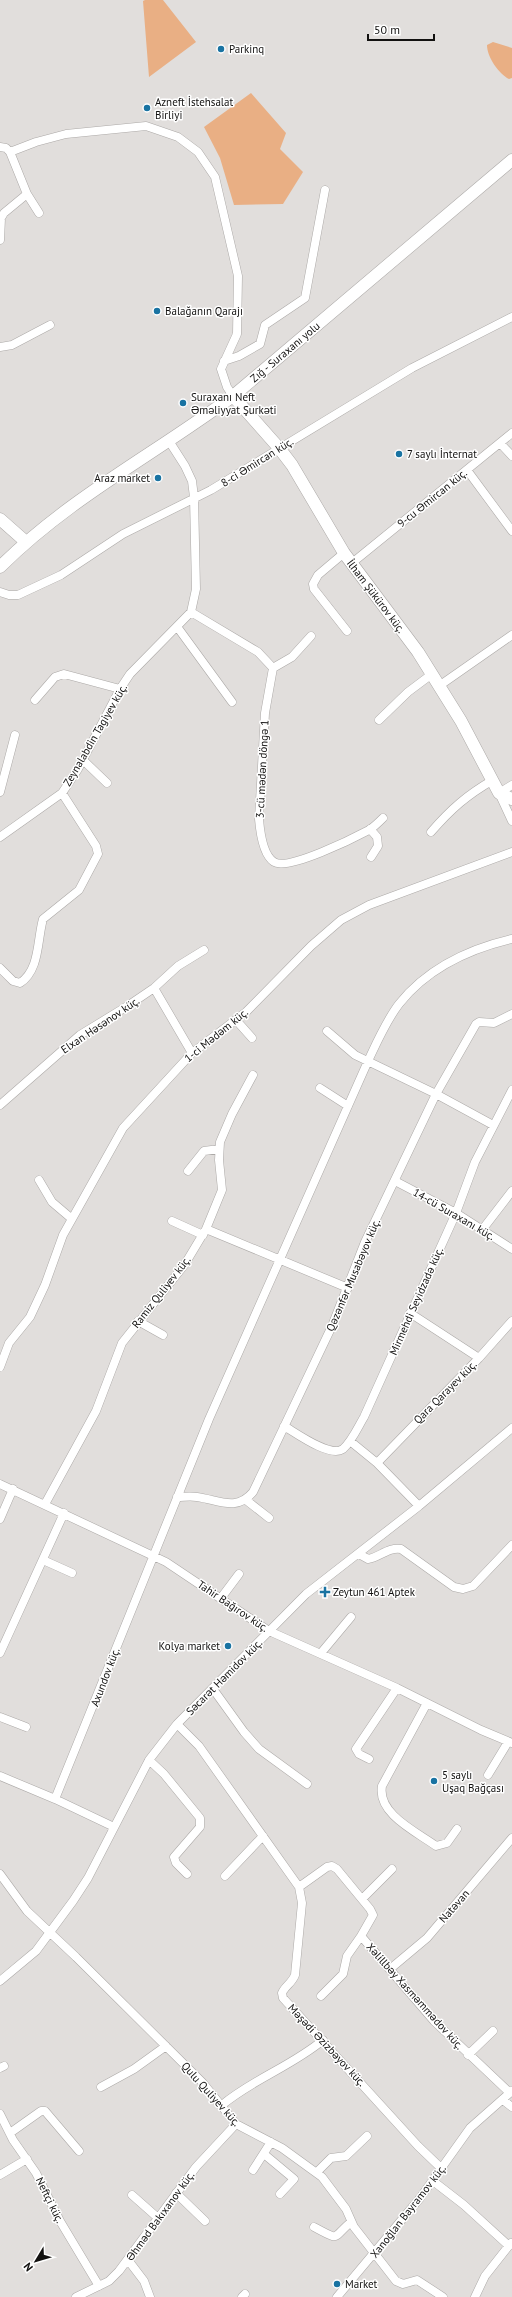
<svg xmlns="http://www.w3.org/2000/svg" width="512" height="2297" viewBox="0 0 512 2297" font-family="'PT Sans',sans-serif">
<rect width="100%" height="100%" fill="#e1dedc"/>
<path fill="#e9af84" d="M145 0H163L196 42 149 77 143 1Z
M493 42 512 48V78L509 79C499 74 487 57 487 45Z
M251 93 286 133 280 149 303 172 283 204 234 205 220 158 204 127Z"/>
<g fill="none" stroke-linecap="round" stroke-linejoin="round">
<g stroke="#aca9a7" stroke-width="9">
<path id="street" d="M0 147 6 148 10 152 27 194 39 213
M10 152 36 142 66 134 146 126 178 137 198 152 215 177 238 276 237 334 221 369 227 387 233 396
M0 240 1 218 4 213 27 194
M0 347 12 345 50 325
M224 361 239 356 260 344 265 325 305 298 325 190
M500 443 512 456
M467 470 512 531
M344 553 318 575 313 584 314 589 347 631
M352 563 512 433
M0 592 9 595H18L61 575 123 534 211 490 412 368 512 317
M191 612 258 652 273 668 292 657 311 636
M178 628 232 702
M273 668 265 713 259 819C260 831 263 855 274 862 288 871 354 838 369 830 374 827 379 822 383 818
M439 686 512 635
M35 700 55 677 64 674 120 689
M379 720 408 692 432 674
M83 760 107 783
M512 785 499 793 512 821
M0 792 15 735
M370 829 377 837 378 846 371 857
M431 832C451 809 467 795 493 780
M0 837 62 793 78 769 120 689 130 674 191 612 196 589 194 497 192 481 185 466 169 441
M0 968 13 981 20 983C40 970 37 940 43 919L79 890 98 854 96 846 62 793
M154 988 192 1053
M236 1020 252 1038
M327 1031 355 1055 436 1094 493 1125
M320 1088 348 1106
M0 1105 80 1035 129 1005 154 988 178 966 204 950
M188 1171 204 1151 219 1149
M39 1180 52 1202 72 1219
M395 1181 456 1213 512 1249
M172 1221 203 1235
M206 1229 348 1288
M482 1230 512 1191
M410 1313 479 1358
M138 1321 163 1335
M0 1367 9 1343 30 1317 45 1285 63 1235 123 1128 192 1053 246 1012 311 946 341 920 369 905 512 852
M284 1426C296 1433 330 1458 343 1449 352 1441 358 1427 364 1417L456 1213 475 1162 512 1090
M350 1441 377 1463 419 1506
M377 1463 479 1358 512 1321
M0 1484 166 1562 269 1631 397 1688 481 1730 512 1743
M177 1497C184 1497 190 1496 197 1497 219 1500 236 1512 253 1492L332 1326 365 1242 436 1094 476 1024 479 1022 494 1023 512 1014
M246 1500 269 1518
M45 1504 96 1411 122 1343 185 1264 206 1229 222 1190 219 1160 220 1142 232 1114 253 1075
M0 1519 13 1489
M359 1554 368 1559C380 1557 388 1547 401 1549L454 1587 463 1589 473 1586 512 1545
M43 1560 72 1573
M221 1598 239 1574
M0 1653 64 1513
M321 1653 351 1617
M213 1689 244 1732 259 1749 307 1784
M427 1703 382 1786C377 1814 417 1832 436 1846L447 1843 457 1829
M0 1717 26 1727
M177 1724 199 1746 299 1887 302 1903 295 1975C292 1983 285 1986 282 1993L283 1998 418 2146 442 2169
M369 1759 359 1754 356 1749 397 1688
M149 1760 164 1774 200 1818V1827L174 1857 176 1863 187 1874
M488 1775 508 1742
M0 1776 55 1799 114 1827
M55 1799 209 1419 368 1061C377 1042 386 1021 399 1004 427 969 469 949 512 939
M0 1874 27 1911 76 1957 203 2083 236 2124 282 2148 322 2177 346 2209 354 2227 396 2281 403 2284 417 2280 443 2297
M225 1876 263 1836
M299 1887 327 1867 332 1866 337 1869 370 1909 373 1915 361 1936 434 2021 510 2093
M362 1899 392 1869
M390 1969 427 1938 512 1838
M0 1981 36 1951 73 1901 88 1878 149 1760 177 1724 306 1594 419 1506 512 1428
M321 1996 343 1974 347 1956 361 1936
M468 2055 493 2031
M0 2068 4 2066
M101 2087 134 2069 166 2046
M503 2100 512 2107
M222 2105C253 2079 292 2066 323 2040
M0 2114 13 2140 36 2173 60 2221 99 2286
M10 2133 41 2111H45L79 2151
M264 2154 294 2179 280 2194
M253 2170 271 2142
M317 2172 331 2158 346 2156 367 2136
M0 2175 27 2159
M433 2181 464 2205 509 2246
M176 2193 205 2221
M132 2195 158 2218
M314 2227C341 2241 331 2239 351 2222
M128 2260 144 2281 150 2297
M76 2297 109 2281 119 2271 196 2167 236 2124
M242 2297 245 2294
M337 2297 420 2198 470 2128 512 2091
M475 2297 485 2276 511 2243"/>
</g>
<g stroke="#aca9a7" stroke-width="13">
<path id="secondary" d="M233 396 279 448 292 465 344 553 418 652 461 721 499 793 512 799
M0 519 26 542
M0 567C69 498 155 454 233 396L512 160"/>
</g>
<use href="#street" stroke="#fff" stroke-width="8"/>
<use href="#secondary" stroke="#fff" stroke-width="12"/>
</g>
<g fill="#1973a2" stroke="#fff" stroke-width="1.5">
<circle cx="221" cy="49" r="4"/>
<circle cx="147" cy="108" r="4"/>
<circle cx="157" cy="311" r="4"/>
<circle cx="183" cy="403" r="4"/>
<circle cx="399" cy="454" r="4"/>
<circle cx="158" cy="478" r="4"/>
<path d="M323 1586h4v4h4v4h-4v4h-4v-4h-4v-4h4z"/>
<circle cx="228" cy="1646" r="4"/>
<circle cx="434" cy="1781" r="4"/>
<circle cx="337" cy="2284" r="4"/>
</g>
<g text-anchor="middle" stroke-width="3" stroke-linejoin="round" paint-order="stroke">
<g font-size="11" fill="#121110" stroke="#fff" text-anchor="start">
<text x="229" y="53">Parkinq</text>
<text x="155" y="106">Azneft İstehsalat<tspan x="155" dy="13">Birliyi</tspan></text>
<text x="165" y="315">Balağanın Qarajı</text>
<text x="191" y="401">Suraxanı Neft<tspan x="191" dy="13">Əməliyyat Şurkəti</tspan></text>
<text x="407" y="458">7 saylı İnternat</text>
<text x="150" y="482" text-anchor="end">Araz market</text>
<text x="333" y="1596">Zeytun 461 Aptek</text>
<text x="220" y="1650" text-anchor="end">Kolya market</text>
<text x="442" y="1779">5 saylı<tspan x="442" dy="13">Uşaq Bağçası</tspan></text>
<text x="345" y="2288">Market</text>
</g>
<g font-size="11" fill="#121110" stroke="#fff">
<text transform="translate(285 352) rotate(-40)" y="4">Zığ - Suraxanı yolu</text>
<text transform="translate(257 462) rotate(-32)" y="4">8-ci Əmircan küç.</text>
<text transform="translate(432 498) rotate(-39)" y="4">9-cu Əmircan küç.</text>
<text transform="translate(376 596) rotate(53)" y="4">İlham Şükürov küç.</text>
<text transform="translate(95 735) rotate(-60)" y="4">Zeynalabdin Tagiyev küç.</text>
<text transform="translate(262 769) rotate(-87)" y="4">3-cü mədən döngə 1</text>
<text transform="translate(100 1025) rotate(-34)" y="4">Elxan Həsənov küç.</text>
<text transform="translate(216 1035) rotate(-39)" y="4">1-ci Mədəm küç.</text>
<text transform="translate(454 1214) rotate(30)" y="4">14-cü Suraxanı küç.</text>
<text transform="translate(353 1275) rotate(-67)" y="4">Qəzənfər Musabəyov küç.</text>
<text transform="translate(161 1292) rotate(-52)" y="4">Ramiz Quliyev küç.</text>
<text transform="translate(416 1301) rotate(-66)" y="4">Mirmehdi Seyidzadə küç.</text>
<text transform="translate(445 1392) rotate(-45)" y="4">Qara Qarayev küç.</text>
<text transform="translate(233 1606) rotate(34)" y="4">Tahir Bağırov küç.</text>
<text transform="translate(105 1677) rotate(-69)" y="4">Axundov küç.</text>
<text transform="translate(224 1677) rotate(-45)" y="4">Səcarət Həmidov küç.</text>
<text transform="translate(454 1906) rotate(-49)" y="4">Natəvan</text>
<text transform="translate(415 1996) rotate(48)" y="4">Xəlillbəy Xasməmmədov küç.</text>
<text transform="translate(327 2045) rotate(47)" y="4">Məşədi Əzizbəyov küç.</text>
<text transform="translate(211 2094) rotate(48)" y="4">Qulu Quliyev küç.</text>
<text transform="translate(50 2200) rotate(64)" y="4">Neftçi küç.</text>
<text transform="translate(408 2211) rotate(-52)" y="4">Xanoğlan Bayramov küç.</text>
<text transform="translate(160 2216) rotate(-54)" y="4">Əhməd Bakıxanov küç.</text>
</g>
</g>
<g transform="translate(36 2261) rotate(232)" stroke="#ffffff" stroke-width="3" paint-order="stroke">
<path d="M0-3L7 15L0 10L-7 15Z" fill="#121110"/>
<text y="-6" font-size="11" font-weight="bold" text-anchor="middle" fill="#121110">N</text>
</g>
<path d="M368 34v6h66v-6" fill="none" stroke="#121110" stroke-width="2"/>
<text x="374" y="34" font-size="12" fill="#121110" stroke="#ffffff" stroke-width="3" paint-order="stroke">50 m</text>
</svg>
